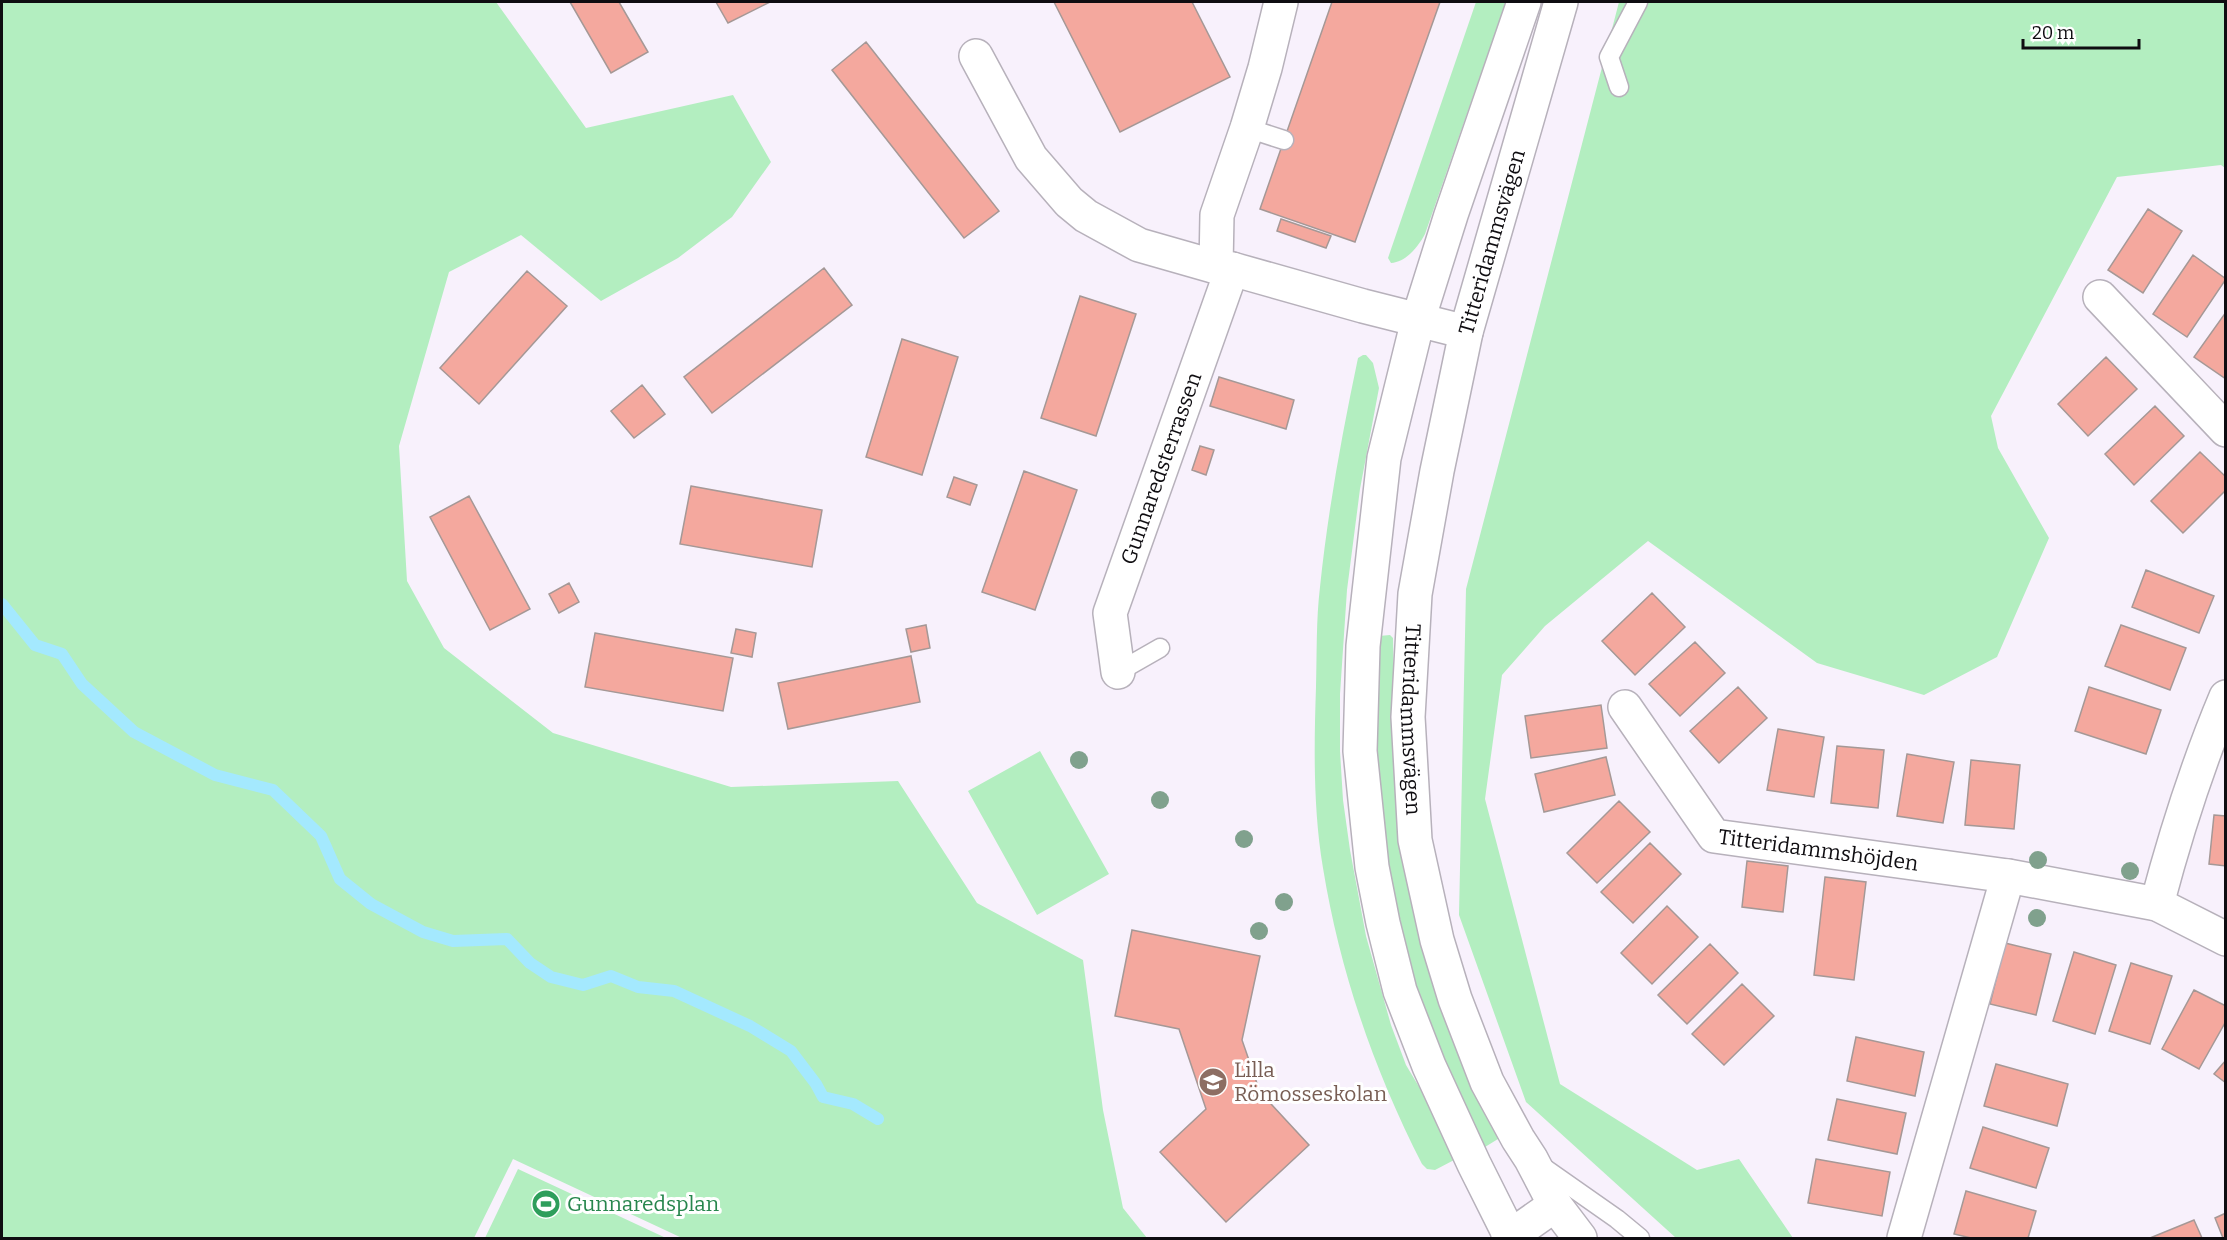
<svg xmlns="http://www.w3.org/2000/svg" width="2227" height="1240" viewBox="0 0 2227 1240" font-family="Bitter,serif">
<rect width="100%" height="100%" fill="#f8f1fc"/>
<path fill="#b3eec0" d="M2 2H496L586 128 733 95 771 162 732 217 678 258 601 301 521 235 449 272 399 446 407 581 444 648 553 733 731 787 898 781 977 903 1083 960 1103 1110 1123 1208 1147 1238H682L513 1159 474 1238H2Z
M1476 2H1506L1425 234C1418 247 1406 262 1391 263L1388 258Z
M1619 2H2225V168L2221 165 2117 177 1991 416 1998 448 2049 538 1997 657 1924 695 1817 663 1648 541 1545 626 1502 675 1485 799 1560 1084 1697 1170 1739 1159 1793 1238H1676L1526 1102 1459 915 1466 589Z
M1363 355H1366L1373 363 1379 388 1360 489 1347 590 1340 694V751L1343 800 1350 850 1366 936 1391 1025 1406 1065 1452 1142 1456 1159 1435 1170 1427 1169 1422 1164C1374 1070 1340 972 1323 868 1313 809 1314 746 1316 687 1317 653 1316 620 1320 587 1328 510 1342 434 1358 358Z
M1390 635 1393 638 1396 767 1499 1136 1498 1139 1485 1147 1480 1145 1414 986 1385 857 1374 754 1379 636Z
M1040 751 1109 874 1037 915 968 791Z
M518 1169 666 1238H485Z"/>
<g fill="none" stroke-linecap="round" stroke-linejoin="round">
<path stroke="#a4e9fe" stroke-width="12" d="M2 604 35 645 62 654 82 684 134 732 215 775 273 790 321 836 340 879 371 904 423 932 453 941 507 939 530 963 551 977 583 985 611 976 638 987 674 991 750 1026 791 1051 816 1084 823 1097 853 1104 878 1119"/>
</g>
<path fill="#f4a89e" stroke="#a59896" stroke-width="1.5" d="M570 2H619L648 52 611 73Z
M716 2H770L728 23Z
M1054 2H1192L1230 77 1120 132Z
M1332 2H1440L1355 242 1260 209Z
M866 42 999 211 964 238 832 70Z
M2148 209 2182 231 2143 293 2108 270Z
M1281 219 1331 236 1326 248 1277 231Z
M2193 255 2226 279 2187 337 2153 314Z
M824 268 852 305 712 413 684 377Z
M527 271 567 306 479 404 440 368Z
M1080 296 1136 314 1096 436 1041 418Z
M2226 312V379L2194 357Z
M902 339 958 357 922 475 866 457Z
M2106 357 2137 389 2088 436 2058 404Z
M1219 377 1294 400 1286 429 1210 406Z
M642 385 665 414 634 438 611 411Z
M2155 406 2184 436 2134 485 2105 454Z
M1200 446 1214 450 1206 475 1192 470Z
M2200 452 2226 477V490L2183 533 2151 501Z
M1024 471 1077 490 1035 610 982 592Z
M954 477 977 485 970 505 947 497Z
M691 486 822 510 812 567 680 544Z
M469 496 530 609 490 630 430 517Z
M2146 570 2214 596 2199 633 2132 607Z
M569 583 579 602 559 613 549 594Z
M1652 593 1685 627 1635 675 1602 641Z
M926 625 930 648 911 652 906 629Z
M2121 625 2186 648 2170 690 2105 666Z
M736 629 756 633 752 657 731 653Z
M595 633 733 658 723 711 585 687Z
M1695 642 1725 673 1680 716 1649 684Z
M911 656 920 702 788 729 778 683Z
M1738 687 1767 718 1719 763 1690 731Z
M2089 687 2161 710 2146 754 2075 731Z
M1601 705 1607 748 1531 758 1525 716Z
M1778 729 1824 737 1814 797 1767 790Z
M1837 746 1884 750 1878 808 1831 803Z
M1907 754 1954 762 1943 823 1897 816Z
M1606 757 1615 795 1544 812 1535 774Z
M1971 760 2020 765 2014 829 1965 825Z
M1619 801 1650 832 1597 883 1567 853Z
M2214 815 2226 816V866L2209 864Z
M1650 843 1681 874 1633 923 1601 892Z
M1747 861 1788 866 1783 912 1742 907Z
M1825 877 1866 882 1854 980 1814 975Z
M1667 906 1698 937 1652 984 1621 953Z
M1132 930 1260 956 1242 1040 1260 1092 1309 1145 1226 1222 1160 1152 1206 1109 1179 1029 1115 1016Z
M2005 943 2051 954 2036 1015 1990 1004Z
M1710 944 1738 973 1687 1024 1658 995Z
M2074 952 2116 965 2095 1034 2053 1021Z
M2131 963 2172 976 2150 1044 2109 1031Z
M1742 984 1774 1016 1724 1065 1692 1034Z
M2194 990 2226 1006V1021L2199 1069 2162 1049Z
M1856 1037 1924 1052 1915 1096 1847 1081Z
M2226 1060V1083L2214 1074Z
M1996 1064 2068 1084 2057 1126 1984 1106Z
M1837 1099 1906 1113 1897 1154 1828 1140Z
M1983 1127 2049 1148 2036 1188 1970 1168Z
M1816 1159 1890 1172 1882 1216 1808 1203Z
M1966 1191 2036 1211 2028 1238H1971L1954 1234Z
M2226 1213V1238H2223L2215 1218Z
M2194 1220 2202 1238H2150Z"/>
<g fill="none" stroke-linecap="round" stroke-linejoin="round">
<g stroke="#b7b1bb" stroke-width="21">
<path id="lane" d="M1619 87 1609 57 1638 2
M1247 128 1284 140
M1118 672 1160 648
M1540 1165 1617 1219 1640 1238"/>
</g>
<g stroke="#b7b1bb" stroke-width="36">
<g id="street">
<path id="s1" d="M1561 2 1466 332 1437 471 1415 594 1408 717 1415 840 1437 940 1455 999 1487 1082 1518 1139 1531 1159 1555 1205 1580 1238"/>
<path d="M976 56 1031 158 1069 202 1086 216 1139 245 1216 267 1232 269 1363 306 1466 332"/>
<path d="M1216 267 1217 215 1247 128 1265 68 1281 2"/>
<path d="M2100 297 2226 430"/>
<path id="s2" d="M1118 672 1110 613 1232 269"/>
<path id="s3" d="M1625 707 1714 836 2008 876 2157 904 2226 939"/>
<path d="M2157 904C2176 832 2197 766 2226 697"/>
<path d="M1508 1238 1555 1205"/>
<path d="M1511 1238 1474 1164 1429 1066 1400 991 1383 923 1372 867 1360 751 1363 646 1384 458 1418 320 1451 215 1524 2"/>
<path d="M1904 1238 2008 876"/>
</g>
</g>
<use href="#lane" stroke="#fff" stroke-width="18"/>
<use href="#street" stroke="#fff" stroke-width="33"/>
</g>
<g fill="#80a18d">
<circle cx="1079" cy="760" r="9"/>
<circle cx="1160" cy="800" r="9"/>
<circle cx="1244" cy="839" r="9"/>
<circle cx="2038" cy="860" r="9"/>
<circle cx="2130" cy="871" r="9"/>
<circle cx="1284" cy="902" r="9"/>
<circle cx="2037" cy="918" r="9"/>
<circle cx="1259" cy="931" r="9"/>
</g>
<defs>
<g id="school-disc" transform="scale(1.5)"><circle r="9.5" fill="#8d6e63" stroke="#fff"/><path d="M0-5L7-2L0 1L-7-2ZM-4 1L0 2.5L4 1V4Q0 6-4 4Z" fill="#fff"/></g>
<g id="stadium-disc" transform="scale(1.5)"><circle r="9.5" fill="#2e9e5b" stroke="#fff"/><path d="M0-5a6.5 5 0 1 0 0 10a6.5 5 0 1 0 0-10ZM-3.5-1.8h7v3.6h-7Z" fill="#fff"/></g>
</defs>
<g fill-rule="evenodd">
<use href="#school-disc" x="1213" y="1082"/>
<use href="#stadium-disc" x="546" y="1204"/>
</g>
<g text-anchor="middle" stroke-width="6" stroke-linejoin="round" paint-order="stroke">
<g font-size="21" fill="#0f0d11" stroke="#fff">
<text transform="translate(1492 242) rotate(-74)" y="7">Titteridammsvägen</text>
<text dy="7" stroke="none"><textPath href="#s2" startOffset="213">Gunnaredsterrassen</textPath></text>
<text dy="7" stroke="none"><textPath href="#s1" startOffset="736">Titteridammsvägen</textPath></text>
<text dy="7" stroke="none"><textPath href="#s3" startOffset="262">Titteridammshöjden</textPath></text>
</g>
<g font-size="21" fill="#785e54" stroke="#fff" text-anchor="start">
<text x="1234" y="1077">Lilla<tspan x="1234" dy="24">Römosseskolan</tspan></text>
</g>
<g font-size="21" fill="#27864d" stroke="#fff" text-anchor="start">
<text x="567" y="1211">Gunnaredsplan</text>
</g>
</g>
<rect width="2227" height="1240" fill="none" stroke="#0f0d11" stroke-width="6"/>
<path d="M2023 39v9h116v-9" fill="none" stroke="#0f0d11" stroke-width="3"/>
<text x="2032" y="39" font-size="18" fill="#0f0d11" stroke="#ffffff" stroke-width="4.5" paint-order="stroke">20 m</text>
</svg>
